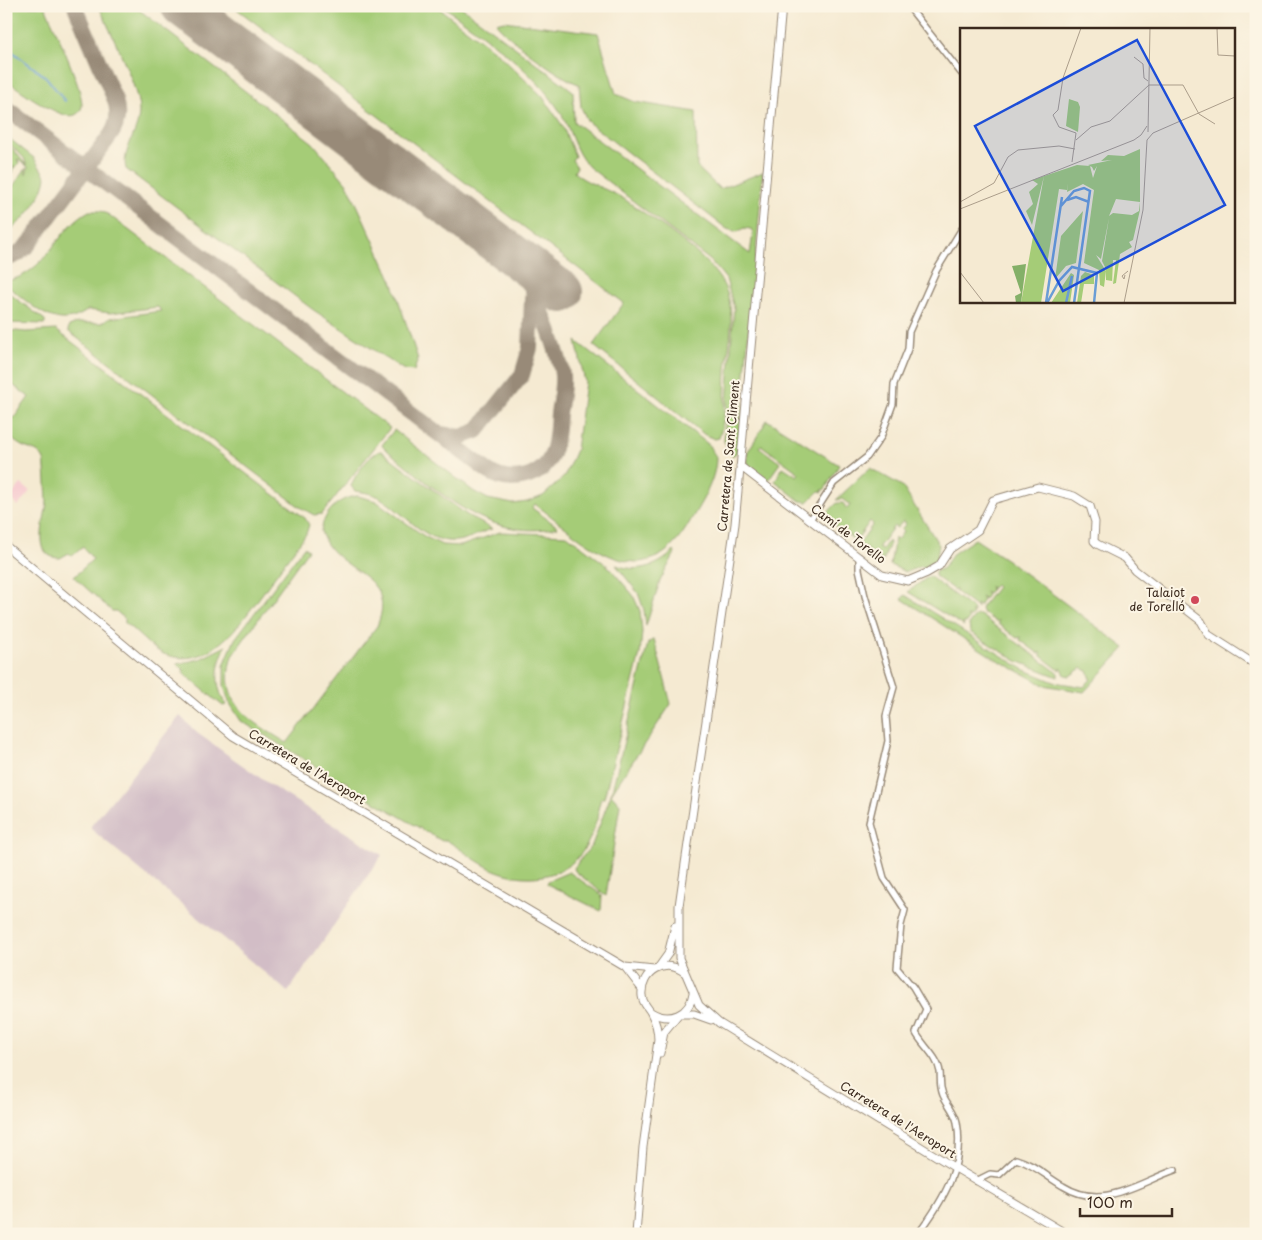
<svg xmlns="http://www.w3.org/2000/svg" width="1262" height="1240" viewBox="0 0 1262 1240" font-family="'Playpen Sans',sans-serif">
<rect width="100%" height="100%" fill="#fcf5e5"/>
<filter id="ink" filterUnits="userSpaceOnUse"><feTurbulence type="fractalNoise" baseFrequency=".02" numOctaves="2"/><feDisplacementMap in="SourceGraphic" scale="10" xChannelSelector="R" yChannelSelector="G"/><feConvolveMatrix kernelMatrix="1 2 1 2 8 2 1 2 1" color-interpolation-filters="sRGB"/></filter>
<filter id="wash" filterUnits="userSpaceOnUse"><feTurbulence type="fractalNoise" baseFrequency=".0096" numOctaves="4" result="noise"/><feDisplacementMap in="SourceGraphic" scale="20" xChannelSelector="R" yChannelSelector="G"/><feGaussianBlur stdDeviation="1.12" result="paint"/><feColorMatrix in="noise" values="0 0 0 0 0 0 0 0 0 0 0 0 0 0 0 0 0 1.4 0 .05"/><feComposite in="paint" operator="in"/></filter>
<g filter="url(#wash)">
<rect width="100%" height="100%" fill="#f5ead2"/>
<path fill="#f7cfd2" d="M21 484 30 491 18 506 9 498Z"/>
<path fill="#d2bdc6" d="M180 716 197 733 273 787 382 855 288 992 91 829V826Z"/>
<path fill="#a5cc77" stroke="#707b4a" d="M6 6H45C53 25 83 88 82 106 81 111 79 113 75 115 61 121 19 89 6 80Z
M99 6H134L313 143 348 185 392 281 418 359 414 371 404 370 312 309 126 169C121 151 140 131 139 110 138 85 110 32 99 6Z
M233 6H436L496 52 542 96 562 125 575 156 572 160 577 167 574 172C583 182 613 191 627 201 655 221 717 260 727 293 735 317 729 345 726 369 725 389 726 419 719 438L715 439 705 435 593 345 624 303Z
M443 6H460L573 91 574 122 750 254 753 233 751 229 744 228 737 232 727 229 588 122 581 107 579 84C564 81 504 36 496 23L504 21 598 33 616 94 635 102 696 112 697 167 720 189 763 172 738 451 734 455H731L724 441 734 308 726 279 711 261 589 167C572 150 571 126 557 107 528 65 483 36 443 6Z
M6 136 34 158 46 177C43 198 24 221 6 233V185L11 189 26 168V174L28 168 24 158 6 140Z
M6 141 27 166 17 159 19 163 15 168 12 166 14 169 10 175 7 173 9 176 6 180Z
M89 211H101L109 215 390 428 322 514 314 515 300 507 68 331 69 326 77 323H101L110 318 161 311 158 307 110 313 88 310C56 334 33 305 6 285V281C47 274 56 229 89 211Z
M6 291 45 320V324L6 323Z
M6 330 26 332 56 330 305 518 309 525 306 534C292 553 278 571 265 590 242 621 211 672 164 654 150 648 137 632 125 623V619L116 611H112L74 577 93 559 83 547 72 556 69 553 60 558C31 558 45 520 47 503 47 499 45 462 44 460 40 450 30 450 22 446 16 443 11 438 6 434V412L14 418 29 397 6 380Z
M576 341 708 444 716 457C716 480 702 501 691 520 645 604 586 542 535 504L532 508 558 527C486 543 436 488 384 448L382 445 394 430 473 491 488 499 513 504 527 502 543 496 564 477 576 450 585 382Z
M767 420 839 465 825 489 822 490 823 492 819 491 808 502 800 501 775 481 783 467 797 476 799 473 761 445 759 447 780 463 768 480 748 465 747 453Z
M381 451 467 515 492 529C480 532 469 540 456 541 424 544 403 510 377 496 370 493 363 492 355 491L351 486C354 476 371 452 381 451Z
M870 468 902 486 939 545 936 563 924 569 922 566 906 572 890 565 895 538 897 540 903 532 901 530 906 523 903 521 897 528 894 526 878 548 882 550 888 541 890 543 883 561 859 544 873 524 870 521 856 541 829 521 827 513 837 503H843L847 509 850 505 842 499 836 500Z
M358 496 376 501 424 536 442 545 461 546 500 532 567 535 609 567 633 595 640 611 642 632 640 654 604 798H601L598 809 599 813C594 827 590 843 580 855 557 882 517 882 488 867 472 859 460 848 446 840L442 841 351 788 347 782 335 778 241 721 229 702 224 686V665L235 639 304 547 308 550 232 656C217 703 251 721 287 743L377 626C400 572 332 573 321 531 324 512 339 497 358 496Z
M975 539 1007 560 1125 648 1084 692 1044 685 994 658 902 599 905 595 1023 669 1054 682 1084 687 1091 679 1088 671 1081 668 1070 676 1065 675 1062 668 1059 670 1041 656V652L1039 654 1020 640 1021 637 1017 638 998 624V620L996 622 982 612 981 608 997 587 995 585 992 588 990 586 991 589 988 594 985 592 987 595 984 599 981 597 983 600 979 606 976 604 977 608 956 592V588L954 590 935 576V572L943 568 954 553Z
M674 551 675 553 660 581 646 626 644 610 638 593 616 565C637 573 658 567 674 551Z
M929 576 974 610V612H971L973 614 971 617H967L969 619 966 623H963L964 626 908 592Z
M976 615H980L1058 673V677L1017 661 970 632 969 624Z
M654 639 671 704 611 794 620 804 606 896 575 871 574 868 592 845 611 795 648 643Z
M226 646C216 666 214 685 226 705L223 706 184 674V670L177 664 200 659Z
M569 872 602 895 601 911 547 884 548 881Z"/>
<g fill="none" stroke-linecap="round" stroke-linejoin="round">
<path stroke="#6a9dd5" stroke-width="2" d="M6 47 46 77 65 101"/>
<path stroke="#988a78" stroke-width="16" d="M6 108 488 471C509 485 541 480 552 454 557 442 557 426 558 413 560 401 563 388 562 375 560 353 528 272 514 256
M6 259 18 254 29 244 110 136C118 125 119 113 115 100L75 6
M440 434 461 437 477 431 522 375 530 348 532 299"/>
<path stroke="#988a78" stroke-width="42" d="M182 6 562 292"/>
</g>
</g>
<g filter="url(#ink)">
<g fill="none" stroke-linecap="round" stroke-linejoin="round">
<g stroke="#988a78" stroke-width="8">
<path id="street" d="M908 6 961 73
M810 520 834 483 867 457 881 437 893 404 894 384 908 349 909 332 936 271 961 230
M859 557V569L865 596 894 687 886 716 888 741 869 822 884 878 905 910 901 925 897 968 913 987 926 1009 916 1033C923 1046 938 1057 940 1072 941 1080 939 1085 943 1095 947 1104 955 1112 957 1122 965 1165 943 1201 918 1234
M976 1181 990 1174 999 1175 1016 1159C1034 1164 1047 1177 1063 1186 1103 1211 1137 1183 1175 1170"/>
</g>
<g stroke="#988a78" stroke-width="9">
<path id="secondary" d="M782 6 735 524 685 864 679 906V958L699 1005 719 1023 957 1169 1067 1234
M740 466 882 575 908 581 927 573 939 566 950 549 978 530 993 500 1038 487 1074 496 1090 506 1095 522 1094 541 1097 544 1125 558 1135 570 1201 621 1209 635 1256 665
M6 546 233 736 625 967 642 989
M625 967 654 970
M658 968 668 954 675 926
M651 1012C669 1023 690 1015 693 993
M681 1014H694L711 1020
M660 1053 664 1032 677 1016
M636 1234 643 1147 658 1040C658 1031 656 1022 651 1013 648 1007 643 1004 642 996 640 972 666 957 685 973"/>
</g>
<use href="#street" stroke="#fff" stroke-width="5"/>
<use href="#secondary" stroke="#fff" stroke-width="7"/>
</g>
</g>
<circle fill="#d1495b" stroke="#fcf5e5" stroke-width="2" cx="1195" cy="600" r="5"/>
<g text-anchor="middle" stroke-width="4" stroke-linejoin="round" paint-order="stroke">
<g font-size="12" fill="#3b2a1e" stroke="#fcf5e5">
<text transform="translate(729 456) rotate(-85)" y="4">Carretera de Sant Climent</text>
<text transform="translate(848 534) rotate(37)" y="4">Camí de Torello</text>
<text transform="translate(307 767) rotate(31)" y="4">Carretera de l'Aeroport</text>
<text transform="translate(898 1120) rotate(32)" y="4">Carretera de l'Aeroport</text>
</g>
<g font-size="12" fill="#3b2a1e" stroke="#fcf5e5" text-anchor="end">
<text x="1185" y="597">Talaiot<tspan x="1185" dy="14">de Torelló</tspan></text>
</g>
</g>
<g transform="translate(960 28)">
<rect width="275" height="275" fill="#f5ead2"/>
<path d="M109 71 118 74 120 79 118 104 106 98ZM180 121V182L173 212 169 214 172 219 160 226 156 255 153 256 156 232H153L152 256V253L146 252V241L142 233 149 190 141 231 136 227 146 243 144 259 140 257 139 242 124 235 134 162 123 156 107 164 108 155 107 162 99 161 81 275H61L84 148 72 197 66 183 73 176 69 164 78 156 72 152 117 137 130 138 133 150 137 138 134 143 132 139 128 137 152 132 141 133 148 127 164 128ZM156 171 180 174 179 183 172 187 153 185 149 188ZM123 183 116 235 106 238 95 251 101 208ZM125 244 134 247V256H124L121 275H117L121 248ZM111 245 114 247 110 275H91Z" fill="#a5cc77" fill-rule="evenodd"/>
<path d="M66 236 61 275H56L55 268 61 265 52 238Z" fill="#84b068"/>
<path fill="none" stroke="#6a9dd5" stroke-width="2.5" d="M107 172 116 169 129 174M101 178 114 163 124 160 130 163 114 275M86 275 102 169M87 275 99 253 112 239 137 245 134 275M106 275 112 248"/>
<path fill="none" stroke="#ab9d8a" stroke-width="1" d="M257 0 258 27 275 28M174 29 183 36 184 50 188 53M188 104 190 0M116 112 131 99 150 93 189 57H223L239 86 255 96M112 134 116 105 99 99 93 87 98 82 103 50 121 0M0 174 34 155 48 129 58 122 99 118 115 121M0 181 174 112 181 107 187 98M0 244 24 275M165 247 164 251 162 248 168 243M164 275 183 182 187 112 193 105 275 69"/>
<path fill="#1d4ed8" fill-opacity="0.15" stroke="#1d4ed8" stroke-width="2.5" d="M177 12 265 177 103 263 15 98Z"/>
<rect width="275" height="275" fill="none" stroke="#3b2a1e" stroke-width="2.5"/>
</g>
<rect width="1262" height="1240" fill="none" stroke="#fcf5e5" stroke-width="25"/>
<path d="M1080 1208v8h92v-8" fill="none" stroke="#3b2a1e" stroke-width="2.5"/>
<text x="1087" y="1208" font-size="15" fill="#3b2a1e" stroke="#fcf5e5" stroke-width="4" paint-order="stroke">100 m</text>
</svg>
